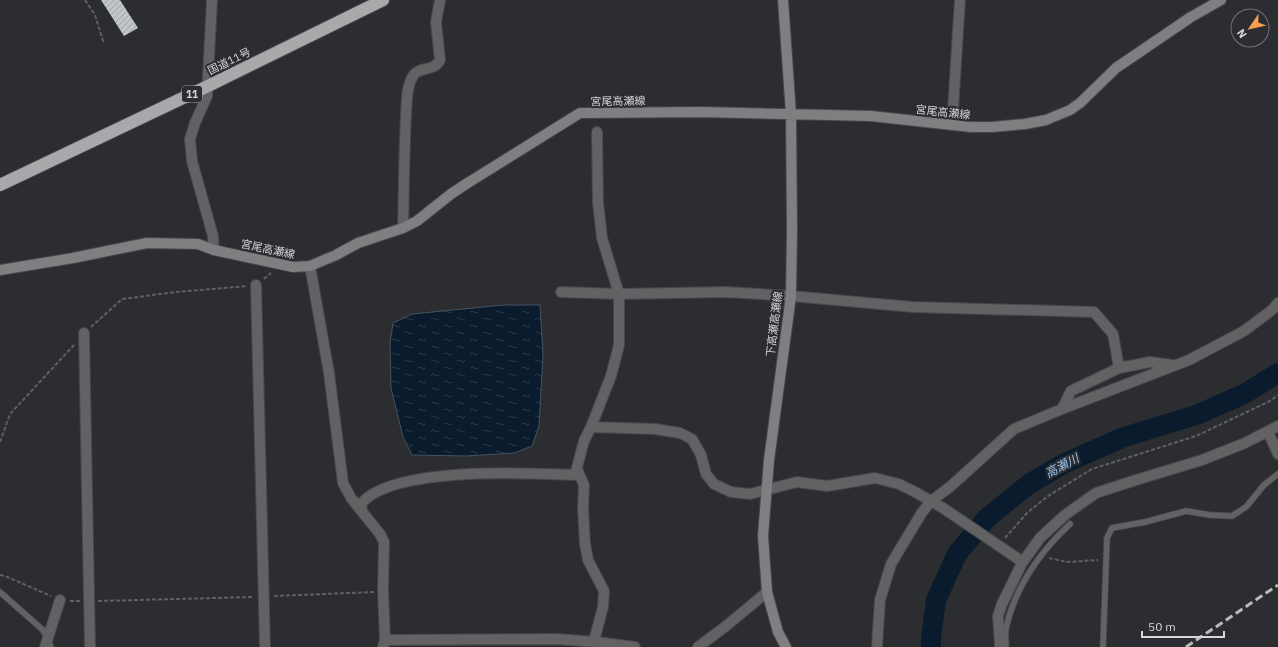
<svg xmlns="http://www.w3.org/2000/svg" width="1278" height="647" viewBox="0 0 1278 647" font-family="'IBM Plex Sans','Noto Sans JP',sans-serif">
<defs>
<pattern id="water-ripples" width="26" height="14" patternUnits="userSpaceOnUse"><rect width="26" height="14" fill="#091b2c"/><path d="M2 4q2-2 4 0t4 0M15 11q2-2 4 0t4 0" fill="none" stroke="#2c3b4a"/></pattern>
<pattern id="building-hatch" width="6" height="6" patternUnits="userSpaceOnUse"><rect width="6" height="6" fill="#c1c4c8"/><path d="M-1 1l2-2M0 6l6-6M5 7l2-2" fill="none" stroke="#a1a3a6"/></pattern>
</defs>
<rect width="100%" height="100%" fill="#2b2d31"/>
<path fill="url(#water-ripples)" stroke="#465360" d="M504 305H540L543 354 539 426 532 446 514 453 466 456 412 455 403 437 391 388 390 343 393 323 412 314Z"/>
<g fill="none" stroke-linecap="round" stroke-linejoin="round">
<path stroke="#091b2c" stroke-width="20" d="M931 647V638L936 600 957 554 987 518 1029 484 1065 463 1124 437 1199 414 1244 394 1278 373"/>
</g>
<path fill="url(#building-hatch)" d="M101 0H120L138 28 124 36Z"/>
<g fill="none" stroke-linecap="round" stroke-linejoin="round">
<g stroke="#46484c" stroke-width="7">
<path id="lane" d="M0 592 43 630 51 647
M1006 647C1006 641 1005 634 1006 628 1015 588 1040 552 1070 524
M1103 647 1107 538 1112 528 1145 522 1186 511 1210 515 1232 516 1246 507 1264 485 1278 474"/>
</g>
<g stroke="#46484c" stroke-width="12">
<path id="street" d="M212 0 207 96 195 123 190 139 192 161 213 236 214 250
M952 125 960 0
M403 228C404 190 404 152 406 115 407 103 406 87 413 76 419 66 434 72 440 60L436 22 440 0
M310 266 329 373 343 483 351 498 380 534 384 542 383 591 385 640 383 647
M256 285 265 647
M561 292 619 294 726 292 791 296 913 307 1094 312 1113 334 1119 368
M84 333 90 647
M1062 409 1071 391 1119 368 1150 362 1172 365
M591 427 655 429 680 433 692 439 701 455 706 474 714 484 731 492 750 494 797 482 827 486 875 478 899 484 917 493 943 508 1017 558 1022 563 1040 538 1065 515 1096 493 1136 480 1202 460 1245 443 1278 426
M1268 432 1278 454
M577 469 584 485 583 509 585 544 588 560 604 591 603 607 594 641
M362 510 361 504C391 466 528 473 575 475L584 441 591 427 611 376 619 345V294L602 238 598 202 597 132
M385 640 556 639 597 642 635 647
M45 647 60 600
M698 647 726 626 767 592
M877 647 880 600 891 564 921 514 930 502 951 486 1014 429 1062 409 1189 360 1244 331 1272 310 1278 303
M1000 647 998 616 1002 604 1022 563"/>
</g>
<g stroke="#46484c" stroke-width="12">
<path id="secondary" d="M783 0 791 114 792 231 791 296 769 460 763 536 767 592 778 632 786 647
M0 270 73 258 147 243 198 244 214 250 293 267 310 266 336 255 358 243 403 228 417 221 451 194 466 184 580 113 701 112 871 116 971 127H992L1025 124 1046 120 1070 110 1080 103 1116 68 1191 17 1221 0"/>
</g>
<g stroke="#46484c" stroke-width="14">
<path id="highway" d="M0 185 208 86 383 0"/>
</g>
<path stroke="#5e6064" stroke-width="2" stroke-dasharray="4 2" stroke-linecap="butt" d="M85 0 95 15 104 44
M264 279 271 273
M91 327 122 299 176 292 247 286
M0 442 10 414 74 345
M1005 538 1027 513 1048 496 1092 469 1196 436 1270 401 1278 395
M1049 558 1067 562 1098 560
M0 575 5 576 51 596
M274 596 374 592
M70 601H80
M98 601 254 597"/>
<use href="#lane" stroke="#626163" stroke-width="5.5"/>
<use href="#street" stroke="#626163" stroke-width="10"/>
<use href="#secondary" stroke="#807e80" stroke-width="10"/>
<use href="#highway" stroke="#aba8ac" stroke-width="12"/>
<path stroke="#b8babc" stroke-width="3" stroke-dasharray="8 4" stroke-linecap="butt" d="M1186 647 1278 585"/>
</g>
<g text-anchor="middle" stroke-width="4" stroke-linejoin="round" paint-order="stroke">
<rect fill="#2b2d31" stroke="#a3a4a7" stroke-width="1" x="182" y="86" width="20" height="16" rx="3"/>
<g font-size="10" font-weight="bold" fill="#d6d7d9">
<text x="192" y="98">11</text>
</g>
<g font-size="11" fill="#d6d7d9" stroke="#2b2d31">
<text transform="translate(229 61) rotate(-26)" y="4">国道11号</text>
<text transform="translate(618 101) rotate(-1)" y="4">宮尾高瀬線</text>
<text transform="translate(943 112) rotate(6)" y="4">宮尾高瀬線</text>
<text transform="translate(268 249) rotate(12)" y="4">宮尾高瀬線</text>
<text transform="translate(774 324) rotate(-83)" y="4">下高瀬高瀬線</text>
</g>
<g font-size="12" font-style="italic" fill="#9cc3ec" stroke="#2b2d31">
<text transform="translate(1062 466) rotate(-28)" y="4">高瀬川</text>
</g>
</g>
<g transform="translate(1250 28) rotate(236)"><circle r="19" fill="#2b2d31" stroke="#6f7174"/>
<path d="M0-3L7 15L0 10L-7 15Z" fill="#fc9d54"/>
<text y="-6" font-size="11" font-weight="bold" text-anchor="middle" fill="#d6d7d9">N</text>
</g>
<path d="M1142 631v6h82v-6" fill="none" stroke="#d6d7d9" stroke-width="2"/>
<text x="1148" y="631" font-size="12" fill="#d6d7d9" stroke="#2b2d31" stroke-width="3" paint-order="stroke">50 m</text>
</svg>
